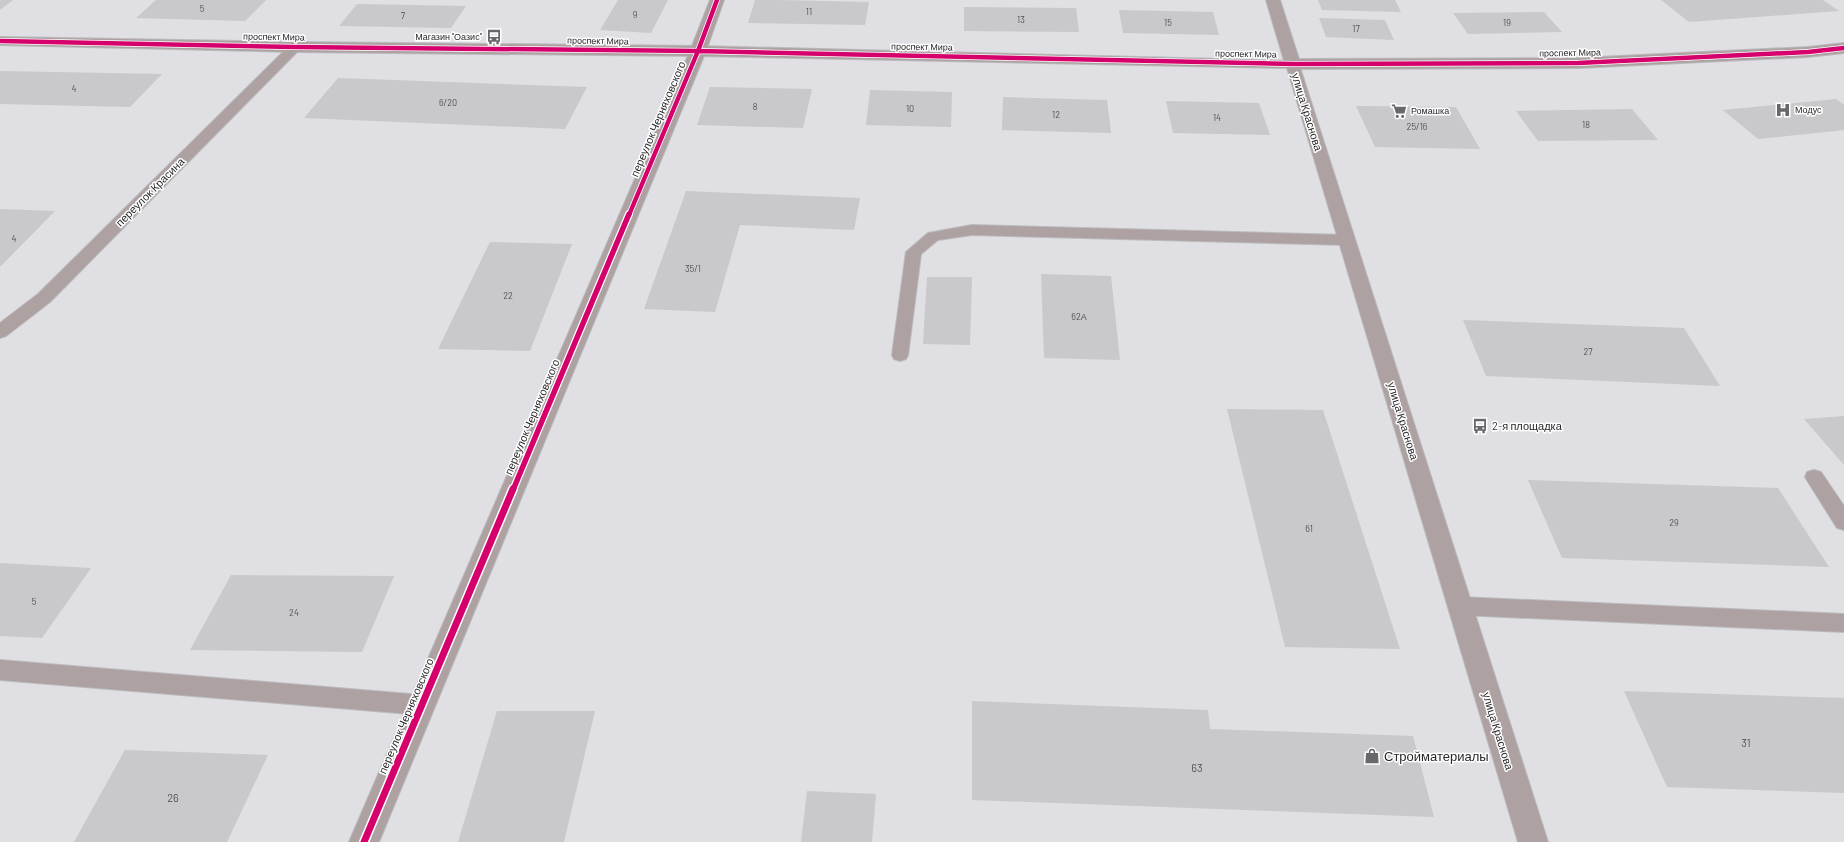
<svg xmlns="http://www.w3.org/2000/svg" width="1844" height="842" viewBox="0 0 1844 842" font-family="Barlow,sans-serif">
<rect width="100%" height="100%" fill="#dfdfe4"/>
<path fill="#c9c8ca" d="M0 0H13L0 10Z
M156 0H266L245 21 136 18Z
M618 0H668L651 33 600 30Z
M755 0H779L869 2 865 25 748 23Z
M1318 0H1395L1401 12 1322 10Z
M1661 0H1823L1839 11 1689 22Z
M357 4 466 6 451 28 339 26Z
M964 7 1076 8 1079 32 964 31Z
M1119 10 1213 12 1219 35 1123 33Z
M1544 12 1562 32 1468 34 1453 13Z
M1319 18 1385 20 1394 40 1326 37Z
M0 71 162 74 130 107 0 104Z
M338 78 587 87 565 129 304 118Z
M710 87 812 89 803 128 697 125Z
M870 90 952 92 951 127 866 125Z
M1003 97 1107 100 1111 133 1002 130Z
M1836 99 1844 105V130L1758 139 1723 110Z
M1166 101 1259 103 1270 135 1173 133Z
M1356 106 1456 107 1480 149 1375 147Z
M1632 109 1658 140 1538 141 1516 111Z
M686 191 860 198 854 230 740 225 715 312 644 309Z
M0 209 55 211 0 267Z
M490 242 572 244 530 351 438 349Z
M1041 274 1111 276 1120 360 1044 358Z
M927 277H972L970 345 923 344Z
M1463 320 1684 328 1720 386 1486 376Z
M1227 409 1323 410 1400 649 1285 647Z
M1844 416V465L1804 419Z
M1528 480 1778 488 1829 567 1562 558Z
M0 563 91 568 42 638 0 636Z
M231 575 394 576 362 652 190 650Z
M1624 691 1844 698V793L1667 787Z
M972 701 1208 710 1210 729 1413 736 1434 817 972 800Z
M497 711H595L564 842H458Z
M125 750 268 755 227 842H74Z
M807 791 876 794 872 842H801Z"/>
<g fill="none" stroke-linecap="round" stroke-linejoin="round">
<g stroke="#bbbbbe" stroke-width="2">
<path id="service" d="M295 43 299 44 301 47 299 50 50 302 6 336 0 338V323L38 294 291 44Z
M972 225 1347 235 1352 237 1355 240 1352 243 1347 245 972 235 938 240 921 254 908 355 906 359 900 361 894 359 892 355 906 252 928 233Z
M1814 470 1821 472 1844 506V530L1837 528 1805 477 1807 472Z
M1460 597 1844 614V632L1460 615 1453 612 1450 606 1453 600Z
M0 660 422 695 430 698 433 705 430 712 422 715 0 680Z"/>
</g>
<g stroke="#bbbbbe" stroke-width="2">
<path id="minor" d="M710 0H724L706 51 379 842H349L690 51Z
M1266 0H1280L1299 59 1578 58 1808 47 1844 43V53L1808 57 1578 68 1293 69 1288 67 1285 64Z"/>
</g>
<g stroke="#bbbbbe" stroke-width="2">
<path id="tertiary" d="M0 37 295 42 698 46 1298 61 1548 842H1518L1287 68 698 56 295 52 0 45Z"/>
</g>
<use href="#service" fill="#ada1a2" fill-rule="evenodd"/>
<use href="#minor" fill="#ada1a2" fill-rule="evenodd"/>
<use href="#tertiary" fill="#ada1a2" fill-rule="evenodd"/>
<g stroke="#fff" stroke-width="6">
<path id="cycleway-far2" d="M0 41 295 47 698 51 1293 64 1578 63 1808 52 1844 48
M629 215 698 51 717 0"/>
</g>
<g stroke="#fff" stroke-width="8">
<path id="cycleway-far1" d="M513 490 629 214"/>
</g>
<g stroke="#fff" stroke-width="10">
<path id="cycleway" d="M364 842 513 489"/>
</g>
<use href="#cycleway-far2" stroke="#d6006c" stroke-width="4.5"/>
<use href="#cycleway-far1" stroke="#d6006c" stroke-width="5.5"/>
<use href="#cycleway" stroke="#d6006c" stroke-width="7"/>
</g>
<defs>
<g id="bus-bare" transform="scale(1.2)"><path d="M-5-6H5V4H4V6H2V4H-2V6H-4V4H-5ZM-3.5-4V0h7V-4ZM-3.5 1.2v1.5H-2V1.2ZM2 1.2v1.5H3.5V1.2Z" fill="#68686c" stroke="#fff" stroke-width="2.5" paint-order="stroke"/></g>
<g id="hospital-bare" transform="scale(1.2)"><path d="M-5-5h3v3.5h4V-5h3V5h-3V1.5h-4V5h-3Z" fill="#68686c" stroke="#fff" stroke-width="2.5" paint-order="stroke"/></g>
<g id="supermarket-bare" transform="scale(1.2)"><path d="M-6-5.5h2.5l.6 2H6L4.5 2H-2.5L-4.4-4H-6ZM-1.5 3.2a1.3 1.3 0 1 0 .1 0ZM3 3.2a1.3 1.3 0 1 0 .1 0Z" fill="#68686c" stroke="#fff" stroke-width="2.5" paint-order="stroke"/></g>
<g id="shop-bare" transform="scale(1.2)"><path d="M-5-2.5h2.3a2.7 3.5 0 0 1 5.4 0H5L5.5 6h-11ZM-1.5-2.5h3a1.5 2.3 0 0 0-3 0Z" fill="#68686c" stroke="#fff" stroke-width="2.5" paint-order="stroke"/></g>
</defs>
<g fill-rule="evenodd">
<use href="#bus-bare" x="494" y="37"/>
<use href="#hospital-bare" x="1783" y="110"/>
<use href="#supermarket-bare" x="1399" y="111"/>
<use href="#bus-bare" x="1480" y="426"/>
<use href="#shop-bare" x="1372" y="756"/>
</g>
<g text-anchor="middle" stroke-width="3" stroke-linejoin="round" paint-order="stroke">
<g font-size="9" fill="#515154">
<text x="202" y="12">5</text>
<text x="809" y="15">11</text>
<text x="635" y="18">9</text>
<text x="403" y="19">7</text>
<text x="1021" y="23">13</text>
<text x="1168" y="26">15</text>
<text x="1507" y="26">19</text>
<text x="1356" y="32">17</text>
<text x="74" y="92">4</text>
<text x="448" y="106">6/20</text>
<text x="755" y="110">8</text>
<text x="910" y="112">10</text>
<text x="1056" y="118">12</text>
<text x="1217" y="121">14</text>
<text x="1586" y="128">18</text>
<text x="1417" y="130">25/16</text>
<text x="14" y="242">4</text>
<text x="693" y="272">35/1</text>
<text x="508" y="299">22</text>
<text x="1079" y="320">62А</text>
<text x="1588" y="355">27</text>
<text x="1674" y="526">29</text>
<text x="1309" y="532">61</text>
<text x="34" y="605">5</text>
<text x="294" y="616">24</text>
</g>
<g font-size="9" fill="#28282b" stroke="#fff">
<text transform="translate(274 37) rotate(1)" y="3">проспект Мира</text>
<text transform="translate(598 41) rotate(1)" y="3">проспект Мира</text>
<text transform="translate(922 47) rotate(1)" y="3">проспект Мира</text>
<text transform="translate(1570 53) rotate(-1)" y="3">проспект Мира</text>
<text transform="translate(1246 54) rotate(1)" y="3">проспект Мира</text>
</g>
<g font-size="9" fill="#28282b" stroke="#fff" text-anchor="start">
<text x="482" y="40" text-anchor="end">Магазин "Оазис"</text>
<text x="1795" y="113">Модус</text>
<text x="1411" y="114">Ромашка</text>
</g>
<g font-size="11" fill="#28282b" stroke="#fff">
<text transform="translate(1307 112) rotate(73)" y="4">улица Краснова</text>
<text transform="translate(658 119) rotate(-67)" y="4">переулок Черняховского</text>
<text transform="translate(150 192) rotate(-45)" y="4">переулок Красина</text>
<text transform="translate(532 417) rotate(-67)" y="4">переулок Черняховского</text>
<text transform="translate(1403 421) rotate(73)" y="4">улица Краснова</text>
<text transform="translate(406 716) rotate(-67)" y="4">переулок Черняховского</text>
<text transform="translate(1498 731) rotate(73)" y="4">улица Краснова</text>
</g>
<g font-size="11" fill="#28282b" stroke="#fff" text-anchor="start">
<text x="1492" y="430">2-я площадка</text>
</g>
<g font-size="11" fill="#515154">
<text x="1746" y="747">31</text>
<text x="1197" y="772">63</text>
<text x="173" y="802">26</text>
</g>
<g font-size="13" fill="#28282b" stroke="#fff" text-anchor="start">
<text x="1384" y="761">Стройматериалы</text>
</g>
</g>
</svg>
